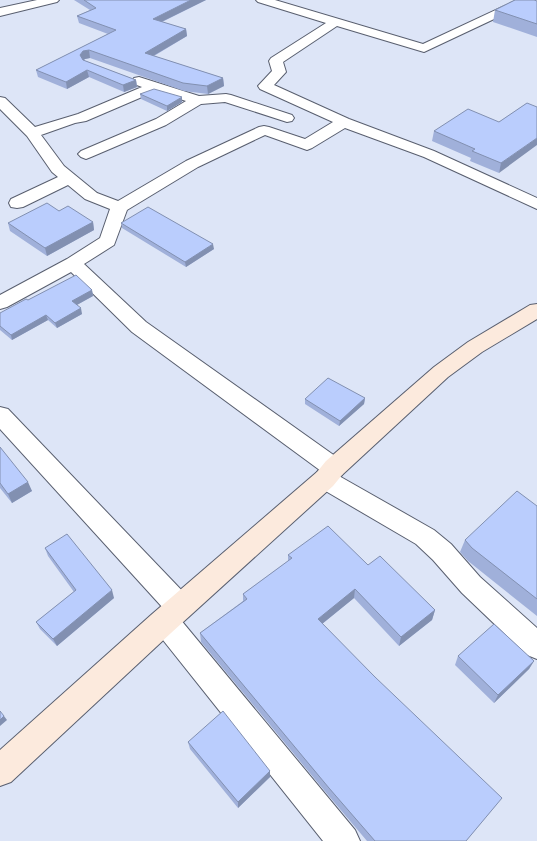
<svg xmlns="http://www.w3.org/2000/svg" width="537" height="841" viewBox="0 0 537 841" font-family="Jost,sans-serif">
<rect width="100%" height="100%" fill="#dde5f7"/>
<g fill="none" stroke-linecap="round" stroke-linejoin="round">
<g stroke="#595f6f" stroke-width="2">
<path id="street" d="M37 0H59L57 2 0 16V8Z
M256 0H275L423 44 517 0H526L528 2 526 4 424 52 337 26 283 62 286 72 274 85 349 119 434 151 537 198V209L424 157 345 128 312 148 307 150 265 135 198 167 127 210 114 245 84 264 146 322 342 461 346 468 342 475 339 476 434 530 451 544 480 577 537 628V659L527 655 462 593 433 560 416 544 317 486 313 479 317 472 321 471 132 332 71 272 7 307 0 309V295L67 259 100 238 110 209 85 199 68 185 23 207 17 208 11 207 9 203 11 199 58 177 52 172 27 136 0 109V97L5 98 35 127 78 114 142 87 134 84 132 81 134 78 139 77 199 96 226 94 231 95 292 115 294 118 292 121 287 122 225 102 201 104 166 125 91 157 86 159 81 157 78 154 81 151 156 119 186 101 156 91 86 121 75 123 41 135 64 166 97 193 118 201 186 161 259 127 264 126 269 127 305 139 333 122 260 89 258 86 272 71 269 61 271 58 326 23 258 2Z
M0 407 8 409 189 598 193 607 189 616 180 619 355 830 360 841H323L155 630 152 621 155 612 164 609 0 429Z"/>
</g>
<g stroke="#595f6f" stroke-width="2">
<path id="secondary" d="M537 304V319L482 352 448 377 342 475 333 486 171 633 11 782 0 786V750L151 615 317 472 326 461 434 367 468 342 530 305Z"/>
</g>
<use href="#street" fill="#fff" fill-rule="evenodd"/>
<use href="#secondary" fill="#fceadd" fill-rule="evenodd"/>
</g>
<path fill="#a0b0da" d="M74 0H206L162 22 186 29 187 36 154 56 223 78 224 86 208 94 184 91 90 58 85 59 83 60 136 80 137 87 124 92 89 77 67 89 38 77 36 70 108 34 79 23 77 16 90 10Z
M537 1V37L493 22 495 10Z
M140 94 182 102 167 111 141 99Z
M527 103 499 173 470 161 471 158 432 141 434 131 499 122Z
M93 222 94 230 47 256 10 231 8 223Z
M121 223 214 249 186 267 122 228Z
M92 290 93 296 77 305 82 314 57 328 48 320 12 340 0 330V313Z
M365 398 364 404 339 426 305 404V399Z
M0 447 32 491 12 503 0 488Z
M537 506V616L468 561 460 552 465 540Z
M45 548 114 598 57 646 40 629 36 622 74 592 48 556Z
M288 555 368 565 435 610 432 620 399 646 354 598 322 624 497 804 466 841H367L328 795 201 642 200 633 243 601V594L288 561Z
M458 656 534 661 529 669 494 703 455 665Z
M188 742 270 777 238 808 190 749Z"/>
<path fill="#8290b1" d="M191 0H206L153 26V19Z
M186 29 187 36 146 60 145 53Z
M89 50 90 58 85 59 82 62 80 55 83 51Z
M87 70 89 77 67 89 66 82Z
M223 78 224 86 208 94 207 86Z
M136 80 137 87 124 92 123 85Z
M182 97V102L167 111V106Z
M537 138V145L499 173 501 163Z
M93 222 94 230 47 256 45 248Z
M213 244 214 249 186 267 185 262Z
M92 290 93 296 73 307 72 301Z
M81 308 82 314 57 328 55 323Z
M46 315 48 320 12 340 11 335Z
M365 398 364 404 339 426 340 421Z
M28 482 32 491 12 503 8 494Z
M355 589 354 598 317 628 318 619Z
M112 590 114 598 57 646 53 639Z
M435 610 432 620 399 646 401 637Z
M534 661 529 669 494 703 498 695Z
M4 716 7 720 0 726V720Z
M270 771V777L238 808V802Z"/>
<path fill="#bacdfd" stroke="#8290b1" d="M84 0H191L153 19 186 29 145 53 223 78 207 86 183 83 89 50 83 51 80 55 83 60 136 80 123 85 87 70 66 82 36 70 116 30 77 16 96 8Z
M515 0H534L537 1V24L495 10Z
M154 89 182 97 167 106 140 94Z
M527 103 537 107V138L501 163 472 151 475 149 434 131 468 109 499 122Z
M47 203 59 211 68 206 93 222 45 248 8 223Z
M148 207 213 244 185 262 121 223Z
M76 275 92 290 72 301 81 308 55 323 46 315 11 335 0 326V313L26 299 28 300Z
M328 378 365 398 340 421 305 399Z
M0 447 28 482 8 494 0 483Z
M517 491 537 506V599L472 548 465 540Z
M328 526 368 565 380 556 435 610 401 637 355 589 318 619 375 677 502 798 466 841H375L329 788 200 633 247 599 243 594 292 558 288 555Z
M67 534 112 590 53 639 36 622 76 590 45 548Z
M494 624 534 661 498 695 458 656Z
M0 711 4 716 0 720Z
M223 711 270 771 238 802 188 742Z"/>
</svg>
